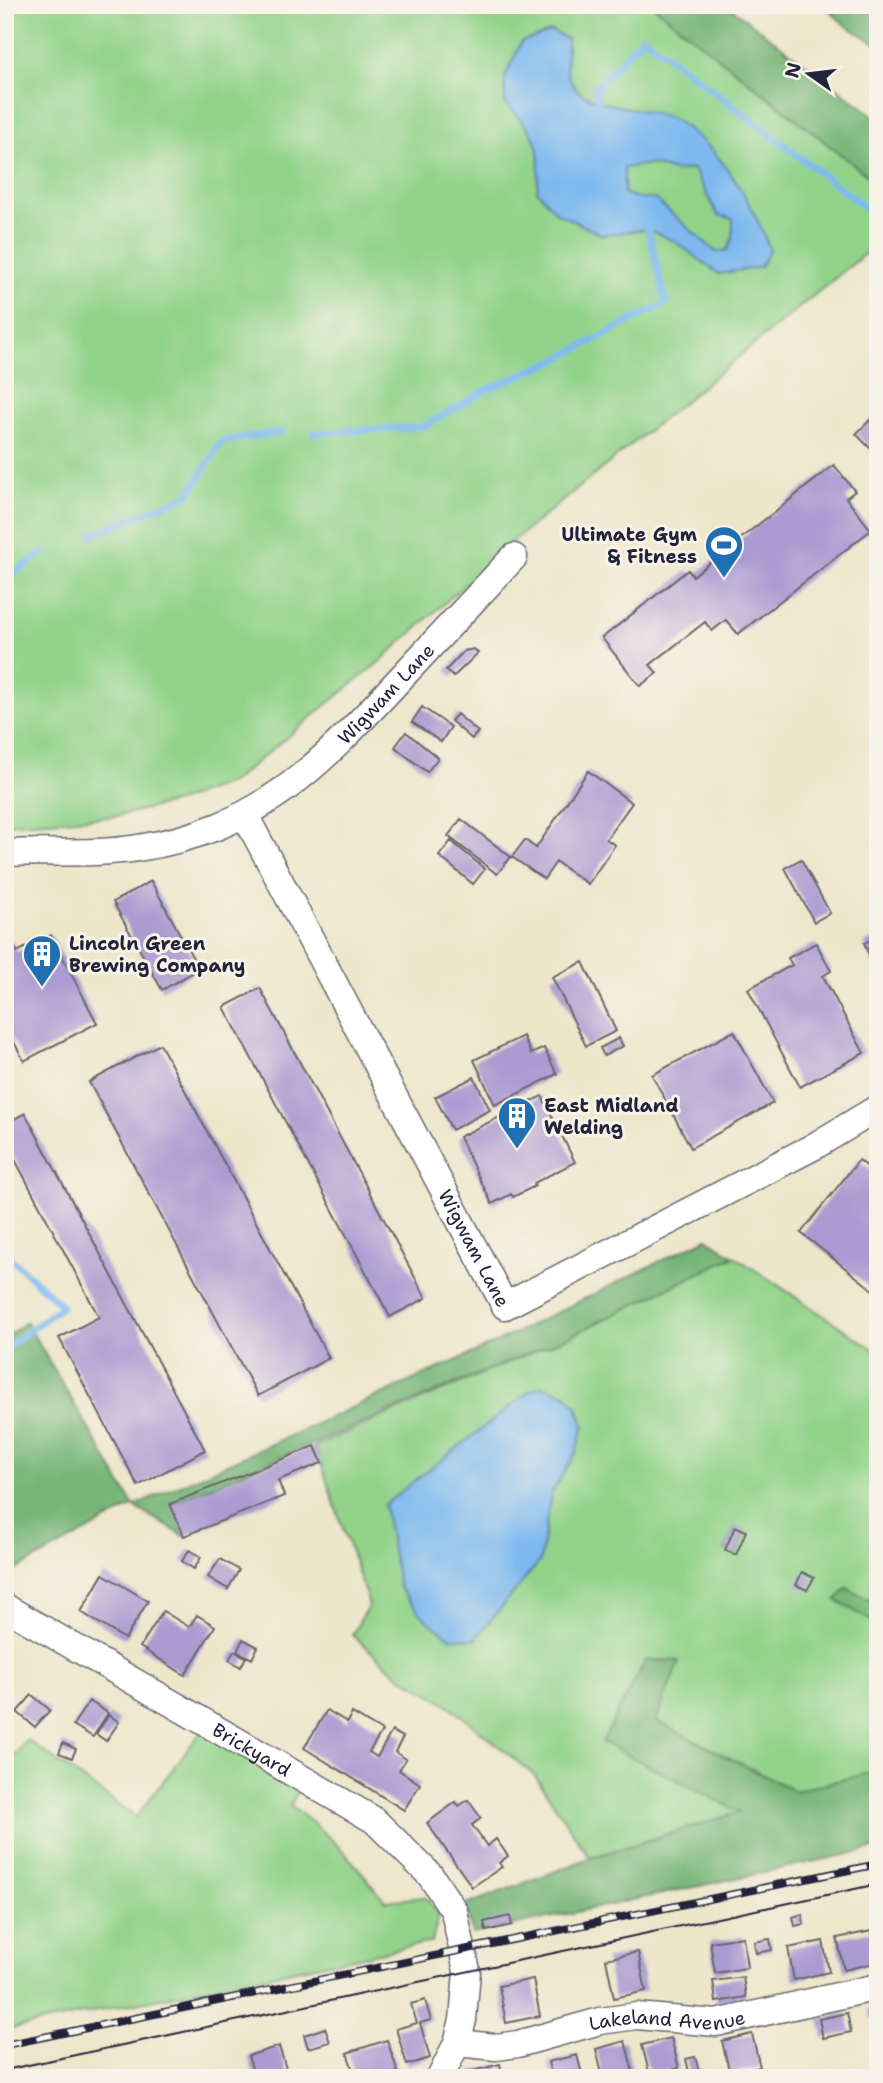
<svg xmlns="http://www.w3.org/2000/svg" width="883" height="2083" viewBox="0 0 883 2083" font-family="'Shantell Sans',sans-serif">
<rect width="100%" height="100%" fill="#f7f3e8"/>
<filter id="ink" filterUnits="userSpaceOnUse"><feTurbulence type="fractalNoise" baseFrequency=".0143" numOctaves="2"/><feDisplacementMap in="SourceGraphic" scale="14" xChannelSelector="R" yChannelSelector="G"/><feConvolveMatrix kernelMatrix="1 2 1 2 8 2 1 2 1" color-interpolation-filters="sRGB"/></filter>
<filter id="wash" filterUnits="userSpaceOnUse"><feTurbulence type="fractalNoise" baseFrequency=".00686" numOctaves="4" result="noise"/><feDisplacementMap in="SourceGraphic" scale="28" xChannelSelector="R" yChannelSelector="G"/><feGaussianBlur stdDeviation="1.57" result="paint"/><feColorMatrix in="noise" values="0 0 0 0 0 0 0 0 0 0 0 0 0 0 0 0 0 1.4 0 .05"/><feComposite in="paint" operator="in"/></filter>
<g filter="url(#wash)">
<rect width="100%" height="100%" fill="#ede6ca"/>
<path fill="#92d38a" stroke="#5a7a62" stroke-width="2" fill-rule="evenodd" d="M5 5H652L878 184V243L512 542 378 663 232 782 180 801 117 816 5 824Z
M734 1256 878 1352V1605L847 1588 837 1600 878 1625V1771L795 1791 655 1721 679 1661 646 1660 602 1742 741 1812 590 1858 535 1776 451 1707 397 1674 352 1635 369 1605 315 1446 570 1336ZM735 1527 746 1532 736 1555 725 1550Z
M203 1729 300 1786 290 1806C330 1833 356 1864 385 1901L425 1897 439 1914 432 1942 5 2030V1768L27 1740 136 1817Z"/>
<path fill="#75b576" stroke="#4c6c58" stroke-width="2" d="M652 5H727L878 119V184Z
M824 5H878V45L845 25Z
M707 1238 734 1256 570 1336 171 1503 184 1536 133 1506 5 1576V1338L26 1322 134 1506 493 1344Z
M847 1588 878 1605V1625L836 1600Z
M646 1660 679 1661 656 1721 795 1791 878 1771V1848L472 1934 466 1905 590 1858 740 1812 602 1742Z"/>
<path fill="#7db9ef" stroke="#506e95" stroke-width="2" fill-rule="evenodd" d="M552 31 567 39C567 49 566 61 567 71 574 113 649 103 678 122 724 152 751 200 770 250L760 267 719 274 676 242 648 229 602 235 557 213 537 191C542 145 539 136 505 104V77L521 42ZM648 164 675 171 693 169 718 215 733 219V237L727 250 716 252 655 199H640L624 193V168Z
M542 1386 566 1394 577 1406 584 1426 576 1453 551 1494 540 1561 475 1639 452 1638 426 1620 399 1588 384 1505 530 1391Z"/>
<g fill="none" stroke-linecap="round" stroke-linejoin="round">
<path stroke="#7db9ef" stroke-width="7" d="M600 112 595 88 643 37 878 217
M314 433 423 427 486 390 558 359 666 303 648 229 643 224
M92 535 188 495 222 441 282 432
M5 579 43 553
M5 1253 62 1306 5 1349"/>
</g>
<g id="blocks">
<path fill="#aa9bd1" d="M876 414 878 415V456L856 434Z
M834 465 855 491 846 498 871 530 738 634 726 620 712 631 705 622 650 665 657 673 640 686 602 638 688 570 693 576Z
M474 649 478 653 453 677 446 670 464 651Z
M422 707 451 727 441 742 412 722Z
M457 714 478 732 472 739 451 721Z
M406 732 438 758 427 772 395 747Z
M588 771 632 803 606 839 615 845 588 884 556 862 544 879 512 857 525 840 536 848Z
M461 819 511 857 497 874 448 836Z
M451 841 485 869 473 884 439 856Z
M801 859 830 913 814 922 785 868Z
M151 881 199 969 162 990 113 902Z
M5 929 17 952 51 935 97 1023 24 1061 5 1025Z
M878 937V975L864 943Z
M816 943 831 971 823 976 864 1053 800 1087 748 989 792 965 788 958Z
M583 962 616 1031 586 1046 552 977Z
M260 988 426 1298 390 1317 224 1007Z
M734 1031 773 1103 691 1148 652 1075Z
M523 1036 531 1054 544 1048 557 1074 495 1105 474 1060Z
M619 1038 623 1046 604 1056 600 1048Z
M160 1044 329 1358 258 1396 89 1082Z
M474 1077 490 1110 452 1130 435 1097Z
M542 1096 575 1162 534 1183 535 1186 513 1197 511 1194 492 1204 459 1137Z
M25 1113 205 1450 138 1486 59 1338 99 1317 5 1141V1124Z
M859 1160 878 1175V1294L801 1233Z
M315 1446 322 1463 278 1480 284 1496 184 1536 170 1504Z
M735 1526 746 1531 736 1555 725 1550Z
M189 1550 201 1557 194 1569 182 1561Z
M220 1559 239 1570 228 1589 208 1577Z
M802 1572 814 1578 807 1590 796 1585Z
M103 1574 148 1601 125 1639 81 1612Z
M163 1611 189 1627 197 1615 215 1626 185 1675 140 1647Z
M243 1639 258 1647 252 1659 237 1651Z
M234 1651 246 1657 241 1667 229 1660Z
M32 1695 50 1710 35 1727 17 1712Z
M89 1701 108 1713 93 1737 73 1725Z
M327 1710 347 1722 352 1713 382 1731 369 1752 377 1757 392 1731 403 1737 395 1752 406 1759 399 1770 420 1784 404 1810 304 1748Z
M109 1715 119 1722 106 1741 96 1734Z
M63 1743 76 1749 72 1758 59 1753Z
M468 1800 481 1818 472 1825 479 1835 487 1846 496 1839 508 1856 499 1863 502 1867 472 1887 427 1823 456 1802 459 1806Z
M802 1914 804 1924 795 1926 793 1917Z
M510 1916 512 1925 486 1931 484 1922Z
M872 1931 878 1962 844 1970 837 1938Z
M743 1937 747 1968 715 1973 710 1942Z
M770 1939 772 1950 756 1953 754 1942Z
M823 1941 829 1972 794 1980 788 1948Z
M638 1952 646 1991 614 1998 606 1959Z
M743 1977 746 1997 716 2002 713 1981Z
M533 1979 540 2016 506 2023 499 1986Z
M425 2000 431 2020 420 2023 430 2058 407 2065 396 2029 417 2023 411 2004Z
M876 2007 878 2016 870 2018 868 2009Z
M847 2013 851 2032 823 2038 819 2019Z
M325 2028 330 2042 308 2048 304 2035Z
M752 2034 760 2067 730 2074 722 2041Z
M671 2038 679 2068 650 2076 642 2045Z
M387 2040 398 2072 380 2078H356L347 2053Z
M625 2041 633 2072 603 2078 596 2049Z
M279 2046 289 2078H255L248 2056Z
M577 2055 583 2078H552L548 2062Z
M695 2057 700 2074 690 2077 686 2059Z
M500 2064 503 2078H470L469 2072Z"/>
</g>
</g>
<g filter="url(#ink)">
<use href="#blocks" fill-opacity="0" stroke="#69676d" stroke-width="2"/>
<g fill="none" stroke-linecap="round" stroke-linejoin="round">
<g stroke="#69676d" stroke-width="29">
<g id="street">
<path id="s1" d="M245 815 505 1306 813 1147 878 1108"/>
<path id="s2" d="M5 853C48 851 95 855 138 848 260 829 318 767 398 681 437 639 476 598 514 557"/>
<path id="s3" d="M5 1607 374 1820 430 1875 454 1911 467 1971 463 2020 457 2043 440 2078"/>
<path id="s4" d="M457 2043 496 2047 518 2044 600 2021 637 2016 716 2023 878 1987"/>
</g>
</g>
<use href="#street" stroke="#fff" stroke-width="26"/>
<path stroke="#22223b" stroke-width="2" d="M5 2070 878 1884"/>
<g stroke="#22223b" stroke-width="8">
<path id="rail" d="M5 2045 878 1864"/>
</g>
<use href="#rail" stroke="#f7f3e8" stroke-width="5" stroke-dasharray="16" stroke-linecap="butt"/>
</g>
</g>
<defs>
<g id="stadium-pin" transform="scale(2.0125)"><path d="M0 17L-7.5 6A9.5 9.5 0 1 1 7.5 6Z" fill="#1f6fb2" stroke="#f7f3e8"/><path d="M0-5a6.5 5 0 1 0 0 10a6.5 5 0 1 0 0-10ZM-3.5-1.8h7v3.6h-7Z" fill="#fff"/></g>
<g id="building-pin" transform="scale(2.0125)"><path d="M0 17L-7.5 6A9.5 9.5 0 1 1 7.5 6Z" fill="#1f6fb2" stroke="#f7f3e8"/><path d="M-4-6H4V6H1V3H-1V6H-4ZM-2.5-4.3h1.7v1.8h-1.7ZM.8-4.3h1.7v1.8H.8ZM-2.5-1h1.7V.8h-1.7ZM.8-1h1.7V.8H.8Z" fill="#fff"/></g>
</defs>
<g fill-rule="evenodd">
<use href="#stadium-pin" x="724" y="545"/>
<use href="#building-pin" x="42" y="954"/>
<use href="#building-pin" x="517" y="1116"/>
</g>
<g text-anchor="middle" stroke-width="6" stroke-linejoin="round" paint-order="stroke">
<g font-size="19" font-weight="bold" fill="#22223b" stroke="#f7f3e8" text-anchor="start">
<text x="697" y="541" text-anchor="end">Ultimate Gym<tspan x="697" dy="22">&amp; Fitness</tspan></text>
<text x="69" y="950">Lincoln Green<tspan x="69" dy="22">Brewing Company</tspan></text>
<text x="544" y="1112">East Midland<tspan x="544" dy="22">Welding</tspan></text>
</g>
<g font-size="19" fill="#22223b" stroke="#f7f3e8">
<text dy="7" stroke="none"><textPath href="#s2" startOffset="432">Wigwam Lane</textPath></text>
<text dy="7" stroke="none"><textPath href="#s1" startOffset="490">Wigwam Lane</textPath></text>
<text dy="7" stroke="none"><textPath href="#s3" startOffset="285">Brickyard</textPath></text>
<text dy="7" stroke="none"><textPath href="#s4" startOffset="214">Lakeland Avenue</textPath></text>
</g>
</g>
<rect width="883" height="2083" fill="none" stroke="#f7f3e8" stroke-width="28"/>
<g transform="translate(809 74) rotate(284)" stroke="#f7f3e8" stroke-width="5" paint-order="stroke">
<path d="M0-5L12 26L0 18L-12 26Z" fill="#22223b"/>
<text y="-10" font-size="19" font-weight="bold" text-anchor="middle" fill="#22223b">N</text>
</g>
</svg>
